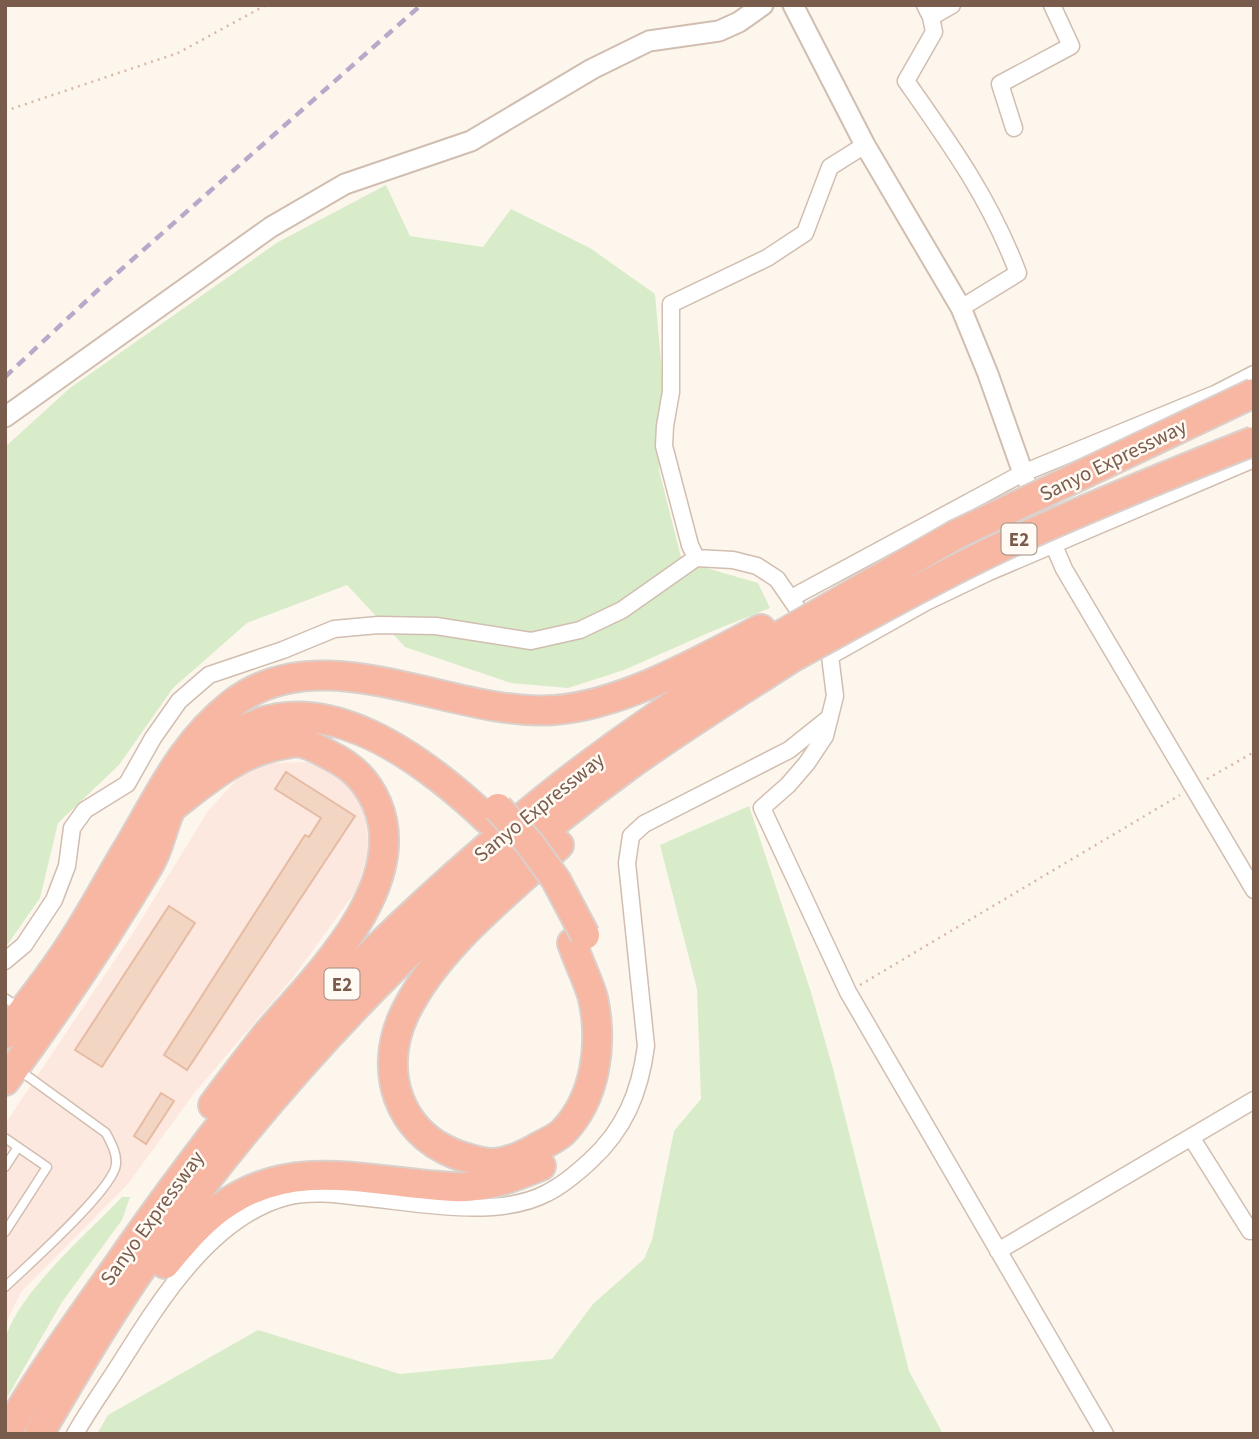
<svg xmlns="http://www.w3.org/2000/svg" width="1259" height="1439" viewBox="0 0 1259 1439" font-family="'Source Sans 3',sans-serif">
<rect width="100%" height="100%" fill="#fdf6ec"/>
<path fill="#fde8e0" d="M308 762 337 769 355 789 366 820 369 851 356 891 292 979 195 1092 128 1184 21 1292 5 1324V1124L135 930 208 811 238 778 272 763Z"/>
<path fill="#d8ecc9" d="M386 185 410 236 483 247 511 209 590 248 655 294 663 385 659 470 682 561 758 583 770 608 715 630 624 670 568 688 511 683 405 647 347 585 247 623 173 688 119 765 58 823 40 898 5 948V447L70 388 278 242Z
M749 806 810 989 832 1065 909 1371 943 1434H97L108 1415 258 1330 400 1374 552 1359 593 1304 644 1259 652 1240 674 1131 701 1099 697 989 660 845Z
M122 1197H130L122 1220 62 1302 5 1401C5 1385 2 1351 6 1337 19 1292 89 1232 122 1197Z"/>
<path fill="#f3d5c3" stroke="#e6bba3" stroke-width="2" d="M286 772 355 816 187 1070 164 1055 305 835 309 837 321 818 275 789Z
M169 906 195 923 102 1067 75 1050Z
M161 1093 174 1101 146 1144 134 1136Z"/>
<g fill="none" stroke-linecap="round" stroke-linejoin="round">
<g stroke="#d1beb0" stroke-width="11">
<path id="service" d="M5 998 18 1007
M5 1138 47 1167 5 1232
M5 1167 18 1147
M5 1287C26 1267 115 1188 116 1164 117 1153 111 1143 106 1133L19 1070"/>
</g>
<g stroke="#d1beb0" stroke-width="19">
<path id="minor" d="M925 5 931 17 934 32 906 81C951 145 990 199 1018 273L961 308
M931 17 952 5
M1014 128 1000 84 1071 46 1052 5
M1023 473 1064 569 1254 890
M696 558 690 545 664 446 665 426 671 392V304L767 258 805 233 830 167 865 145
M791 598 1023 473 1215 394 1254 374
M830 656 926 602 989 572 1254 459
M5 961 24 945 54 900 67 866 72 828 85 810 127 784 153 738 179 701 209 675 283 650 334 629 378 625 436 626 531 641 580 630 622 610 696 558 733 560 757 566 777 579 830 656 835 696 825 736 807 763 788 785 762 808 848 992 1105 1434
M1191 1137 1250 1231 1254 1228
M998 1251 1254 1100
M75 1434C89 1409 106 1386 121 1362 159 1302 211 1217 286 1197 310 1191 335 1194 359 1197 415 1202 496 1220 547 1193 563 1185 577 1173 590 1161 625 1129 640 1092 646 1046L627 863 631 836 644 824 789 750 829 718"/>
</g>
<g stroke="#d1beb0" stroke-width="23">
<path id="tertiary" d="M793 5 865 145 961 308 988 374 1023 473
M5 417 271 227 345 184 471 141 592 69 649 41 719 31 739 22 763 5"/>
</g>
<g stroke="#dad1cd" stroke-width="32">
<path id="motorway" d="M171 808C206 781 241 750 286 744 291 743 297 742 302 743 311 745 322 751 331 756 353 767 367 781 377 804 411 886 316 977 268 1033 249 1057 231 1081 213 1105
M559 845C505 895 434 949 403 1017 379 1071 398 1132 455 1154 466 1158 483 1164 496 1163 512 1161 527 1154 540 1146 547 1142 557 1138 563 1132 596 1098 603 1044 593 998 588 980 578 961 572 943
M5 1034C27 1006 49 978 68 949 89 918 106 885 125 853 158 799 180 745 232 704 324 633 453 718 555 710 623 705 701 660 761 629
M5 1081C56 1012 105 939 149 865 159 849 162 828 170 811 178 792 202 760 218 747 308 671 419 755 487 819
M165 1264C184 1241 205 1216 230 1201 300 1156 378 1184 454 1187 484 1189 514 1177 541 1166
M6 1434C38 1378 75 1326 112 1274 168 1193 226 1115 290 1040 365 954 451 876 540 803 616 741 698 688 781 635
M39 1434C77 1369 115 1304 159 1243 287 1066 451 895 628 766 681 728 737 693 793 657"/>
</g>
<path stroke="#d9b8a5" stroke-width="2.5" stroke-dasharray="2 5" stroke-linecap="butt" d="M5 111 178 53 266 5
M1207 779 1254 752
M860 985 1180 795"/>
<use href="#service" stroke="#fff" stroke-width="8"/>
<use href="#minor" stroke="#fff" stroke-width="16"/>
<use href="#tertiary" stroke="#fff" stroke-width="19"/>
<use href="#motorway" stroke="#f7b7a3" stroke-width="28"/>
<path stroke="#b9a8c9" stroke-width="4.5" stroke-dasharray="10 7" stroke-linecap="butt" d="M5 377 98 290 421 5"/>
<g stroke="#dad1cd" stroke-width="32" stroke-linecap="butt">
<path id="motorway-bridge" d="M781 635 955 535 1254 393
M793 657C861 620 929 581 999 548 1083 509 1168 475 1254 441
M498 808 530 844 556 880 585 935"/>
</g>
<use href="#motorway-bridge" stroke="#f7b7a3" stroke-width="28"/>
</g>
<g text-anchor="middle" stroke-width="5" stroke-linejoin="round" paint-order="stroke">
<g fill="#fffaf3" stroke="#a28b7f" stroke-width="2">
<rect x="1001.5" y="523.5" width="35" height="31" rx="5"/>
<rect x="324.5" y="968.5" width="35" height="31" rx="5"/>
</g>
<g font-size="19" font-weight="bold" fill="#7a5c4d">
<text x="1019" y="546">E2</text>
<text x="342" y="991">E2</text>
</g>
<g font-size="21" fill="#7a5c4d" stroke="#fffaf3">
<text transform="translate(1113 460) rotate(-26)" y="7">Sanyo Expressway</text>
<text transform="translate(539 807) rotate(-39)" y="7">Sanyo Expressway</text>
<text transform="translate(152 1218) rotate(-54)" y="7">Sanyo Expressway</text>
</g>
</g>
<rect width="1259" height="1439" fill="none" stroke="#7a5c4d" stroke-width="14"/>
</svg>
